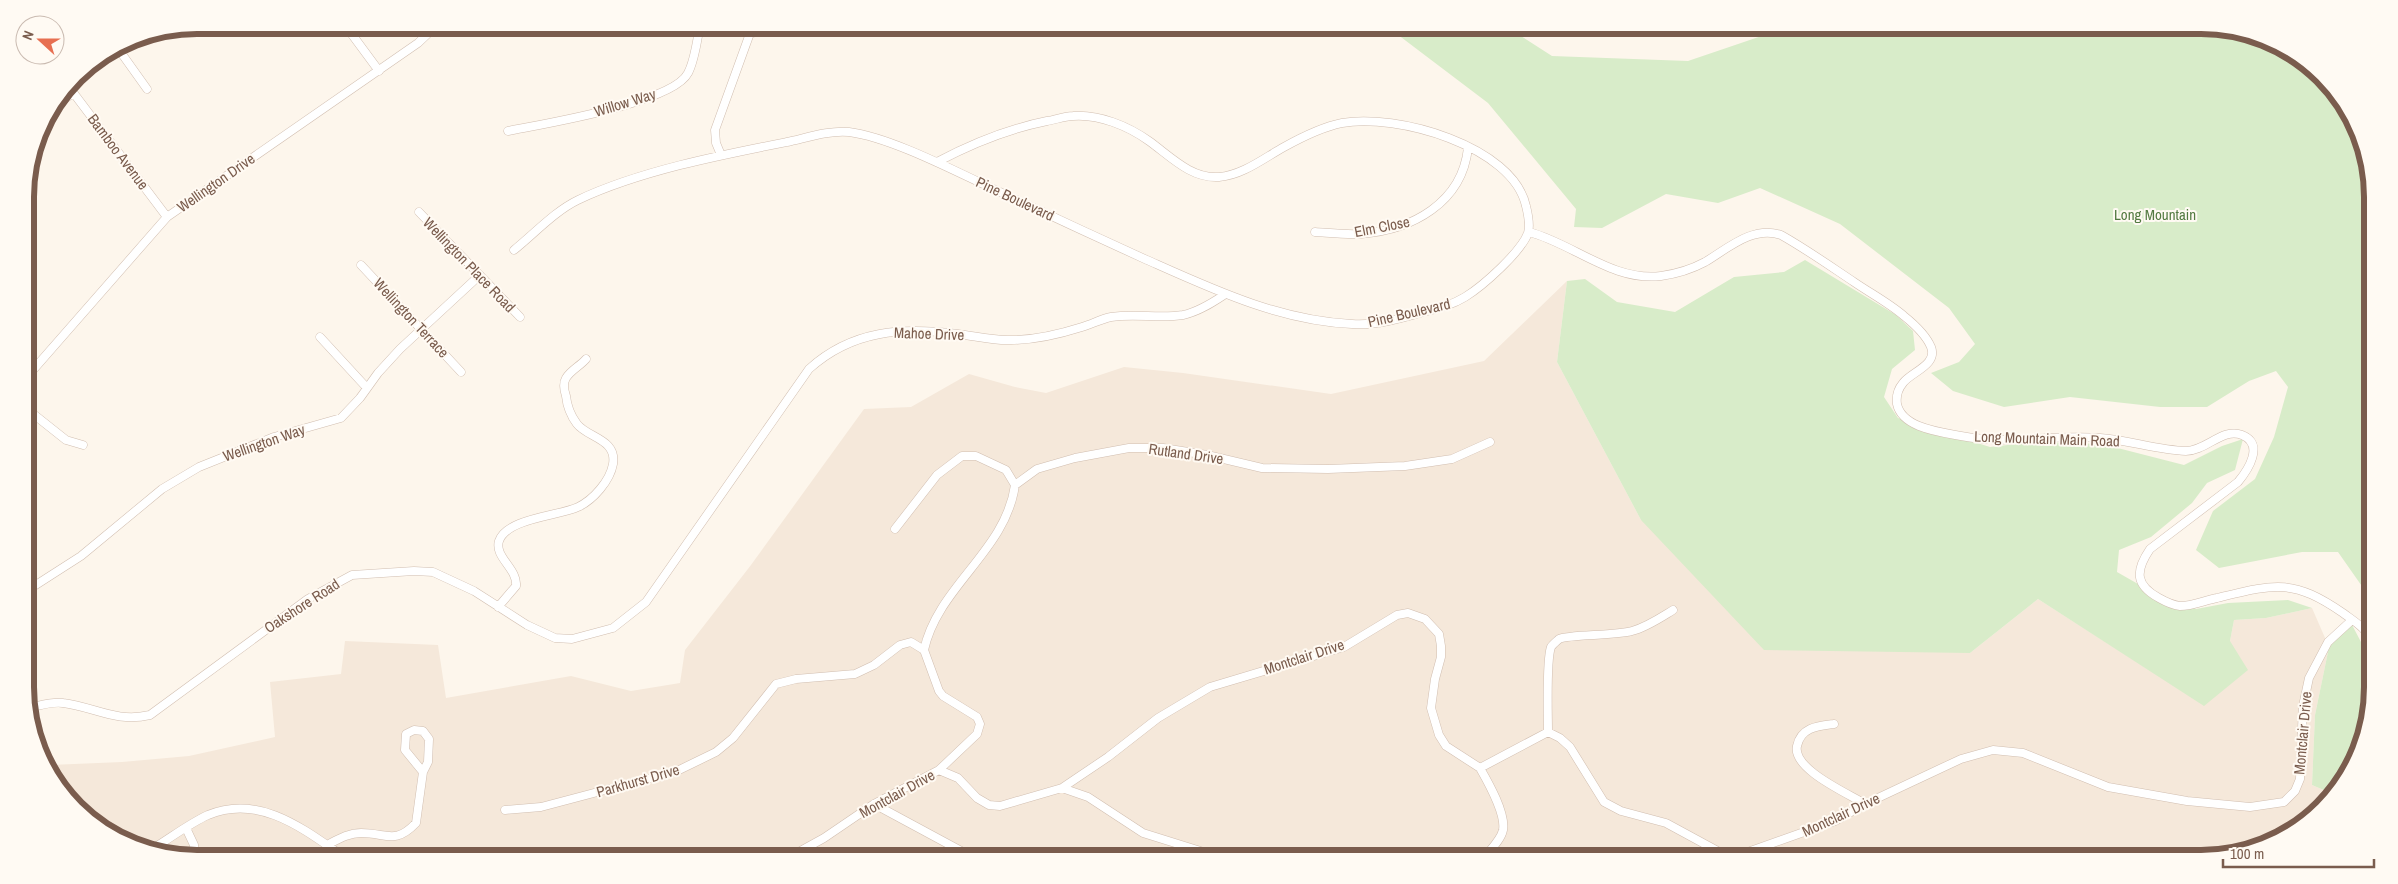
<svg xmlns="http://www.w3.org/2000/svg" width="2398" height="884" viewBox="0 0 2398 884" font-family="'Archivo Narrow',sans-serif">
<rect width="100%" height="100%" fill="#fdf6ec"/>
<path fill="#f5e8da" d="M1567 281 1557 362 1641 520 1970 653 2038 599 2204 705 2230 641 2234 620 2266 618 2312 608 2329 647 2315 715 2312 785 2333 794 2306 823 2257 850 2212 859H197L142 850 68 801 50 765 122 762 189 756 275 737 270 682 341 674 345 641 438 645 446 698 571 676 631 691 680 683 685 650 751 565 864 409 911 407 969 374 1015 387 1046 393 1124 367 1183 373 1331 394 1484 361Z"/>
<path fill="#d8ecc9" d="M1385 25H1504L1552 56 1688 61 1794 25H2201L2256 34 2330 84 2355 121 2371 174 2373 602 2338 552H2302L2219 568 2196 550 2213 511 2255 479 2274 437 2288 387 2276 371 2249 381 2207 407H2160L2070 397 2004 407 1953 391 1931 373 1959 362 1975 344 1949 308 1840 224 1760 188 1718 203 1666 194 1602 228 1574 227 1576 209 1488 103Z
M1805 260 1896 315 1913 331 1915 350 1892 369 1884 397 1898 418 1990 447 2034 442 2102 444 2184 465 2222 446 2243 439 2235 470 2207 483 2192 503 2151 537 2119 550 2117 572 2152 592 2196 609 2228 603 2288 600 2312 608 2266 618 2234 620 2230 641 2248 670 2204 706 2038 599 1970 653 1764 650 1641 520 1557 362 1567 281 1585 279 1617 302 1675 312 1734 277 1784 272Z
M2351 623 2371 661 2373 659C2373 706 2367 758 2333 794L2312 785 2315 715 2329 647Z"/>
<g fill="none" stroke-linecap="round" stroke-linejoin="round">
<g stroke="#d1beb0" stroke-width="9">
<path id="minor" d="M345 25 379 71
M750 33 848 25
M117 47 147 89
M69 87 167 217
M54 107 73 93
M508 131C542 124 673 103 688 73 695 60 697 40 700 25
M721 155 716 143 715 130 753 25
M419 212 520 317
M1315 232C1330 233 1346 235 1361 234 1412 230 1462 203 1468 148
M1529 232C1572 243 1613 282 1661 276 1675 274 1692 269 1705 262 1727 249 1753 225 1781 235 1806 249 1830 266 1854 282 1870 293 1889 303 1904 316 1914 324 1926 335 1931 347 1938 365 1911 372 1903 383 1898 389 1896 397 1897 404 1902 428 1940 432 1961 436 2007 445 2053 434 2100 438 2129 440 2157 450 2186 451 2206 451 2223 427 2242 435 2265 444 2248 470 2238 482L2150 549C2135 571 2135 585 2159 598 2166 602 2172 605 2180 606 2192 606 2206 600 2217 598 2275 584 2292 578 2343 613 2358 624 2370 630 2373 649
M514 250C534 234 555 211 578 200 639 171 721 155 787 142 806 138 829 130 849 132 888 137 947 167 983 184 1038 210 1092 235 1147 260 1212 289 1280 321 1352 324 1375 326 1402 318 1423 312 1439 308 1452 305 1465 297 1483 286 1521 252 1528 233 1530 226 1528 214 1526 206 1513 146 1396 113 1342 123 1322 127 1302 137 1284 147 1264 158 1243 175 1219 177 1191 179 1170 156 1149 141 1128 126 1099 114 1073 116 1064 116 1055 120 1047 121 1007 129 973 143 937 162
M361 265 461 372
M320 337 367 388
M26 378 167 217 418 43 437 25
M27 409 66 440 83 445
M895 529 937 475 962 456H976L1006 470 1015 485
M28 590 81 556 162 489 199 467 274 437 341 418 360 398 378 373 400 349 480 275
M498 607 516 586C518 569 494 557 499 541 507 518 559 516 578 507 593 500 610 481 613 464 617 439 588 438 577 424 571 416 567 406 566 396 564 390 563 383 566 378 571 370 580 366 586 359
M924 650C938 586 1006 551 1015 485L1037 469 1075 458 1129 448H1163L1207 455 1262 468 1328 469 1405 466 1452 459 1490 442
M28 708C39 706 52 701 63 703 95 707 116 723 150 715L308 599 352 575 414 571 433 572 474 591 527 625 555 638 572 639 613 628 646 602 809 369C852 330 902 327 958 334 975 336 994 341 1011 340 1035 340 1060 334 1082 327 1092 324 1101 319 1111 317 1136 313 1159 319 1183 315 1198 312 1212 303 1224 295
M1834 724C1818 726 1801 727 1797 746 1792 769 1847 793 1865 804
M1548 732C1548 714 1546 661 1551 647 1553 644 1557 641 1559 639 1569 634 1615 636 1632 631 1647 627 1660 618 1673 610
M1480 768C1488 782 1506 813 1503 830 1501 840 1490 850 1483 859
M1062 788 1088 797 1143 833 1226 859
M874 804 976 859
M505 810 541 807 677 771 716 752 733 738 776 684 796 679 855 674 874 665 900 645 911 642 924 650 939 691 943 696 977 717 980 724 977 734 939 770
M186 828 194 845V859
M327 845C337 840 348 833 361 833 387 833 395 845 416 823L423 772 405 750 406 734 414 730 423 731 429 739 428 762 423 772
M149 851C168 840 188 824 208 815 261 793 306 831 347 859
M706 859 717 856 748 859
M786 859 824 838 874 804 939 770 958 778 977 798 989 805 1000 806 1062 788 1108 757 1158 718 1210 687 1344 647 1397 615 1408 613 1425 619 1439 634 1441 646V657L1435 679 1431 708 1439 735 1446 746 1480 768 1548 732 1560 738 1570 747 1604 802 1621 811 1666 823 1725 855 1742 854 1835 821 1865 804 1961 759 1993 750 2023 753 2108 787 2187 801 2250 807 2284 802 2295 791 2300 779 2303 706 2309 678 2328 642 2352 620"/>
</g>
<use href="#minor" stroke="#fff" stroke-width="8"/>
</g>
<g text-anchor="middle" stroke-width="4" stroke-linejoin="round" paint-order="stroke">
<g font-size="15" fill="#7a5c4d" stroke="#fffaf3">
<text transform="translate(625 103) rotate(-17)" y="5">Willow Way</text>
<text transform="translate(118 152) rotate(53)" y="5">Bamboo Avenue</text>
<text transform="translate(216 183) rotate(-35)" y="5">Wellington Drive</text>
<text transform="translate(1015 199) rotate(25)" y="5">Pine Boulevard</text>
<text transform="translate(1382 227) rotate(-11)" y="5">Elm Close</text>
<text transform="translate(469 265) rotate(46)" y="5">Wellington Place Road</text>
<text transform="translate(1409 313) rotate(-13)" y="5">Pine Boulevard</text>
<text transform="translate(411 318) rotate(47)" y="5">Wellington Terrace</text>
<text transform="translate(929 334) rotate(2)" y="5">Mahoe Drive</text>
<text transform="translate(2047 439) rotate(2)" y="5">Long Mountain Main Road</text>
<text transform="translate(264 443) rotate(-19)" y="5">Wellington Way</text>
<text transform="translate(1186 454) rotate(8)" y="5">Rutland Drive</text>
<text transform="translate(302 606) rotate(-33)" y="5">Oakshore Road</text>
<text transform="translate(1304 657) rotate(-18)" y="5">Montclair Drive</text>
<text transform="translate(2303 733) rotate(-85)" y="5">Montclair Drive</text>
<text transform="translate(638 781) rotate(-16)" y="5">Parkhurst Drive</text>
<text transform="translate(897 794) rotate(-29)" y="5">Montclair Drive</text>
<text transform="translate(1841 815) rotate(-25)" y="5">Montclair Drive</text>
</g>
<g font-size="15" fill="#537a41" stroke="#fffaf3">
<text x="2155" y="220">Long Mountain</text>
</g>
</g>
<path d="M0 0H2398V884H0ZM197 34H2201A163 163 0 0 1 2364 197V687A163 163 0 0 1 2201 850H197A163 163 0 0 1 34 687V197A163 163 0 0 1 197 34Z" fill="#fffaf3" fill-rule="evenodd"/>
<path fill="none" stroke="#7a5c4d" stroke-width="6" d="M197 34H2201A163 163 0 0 1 2364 197V687A163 163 0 0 1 2201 850H197A163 163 0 0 1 34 687V197A163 163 0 0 1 197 34Z"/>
<g transform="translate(40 40) rotate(291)"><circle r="24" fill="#fffaf3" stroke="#cabbb1"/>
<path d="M0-4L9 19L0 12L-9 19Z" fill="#e76f51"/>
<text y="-8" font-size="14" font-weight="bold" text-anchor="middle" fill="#7a5c4d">N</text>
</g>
<path d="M2223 859v8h151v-8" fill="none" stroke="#7a5c4d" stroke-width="2.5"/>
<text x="2230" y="859" font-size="15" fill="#7a5c4d" stroke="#fffaf3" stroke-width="4" paint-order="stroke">100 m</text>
</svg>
